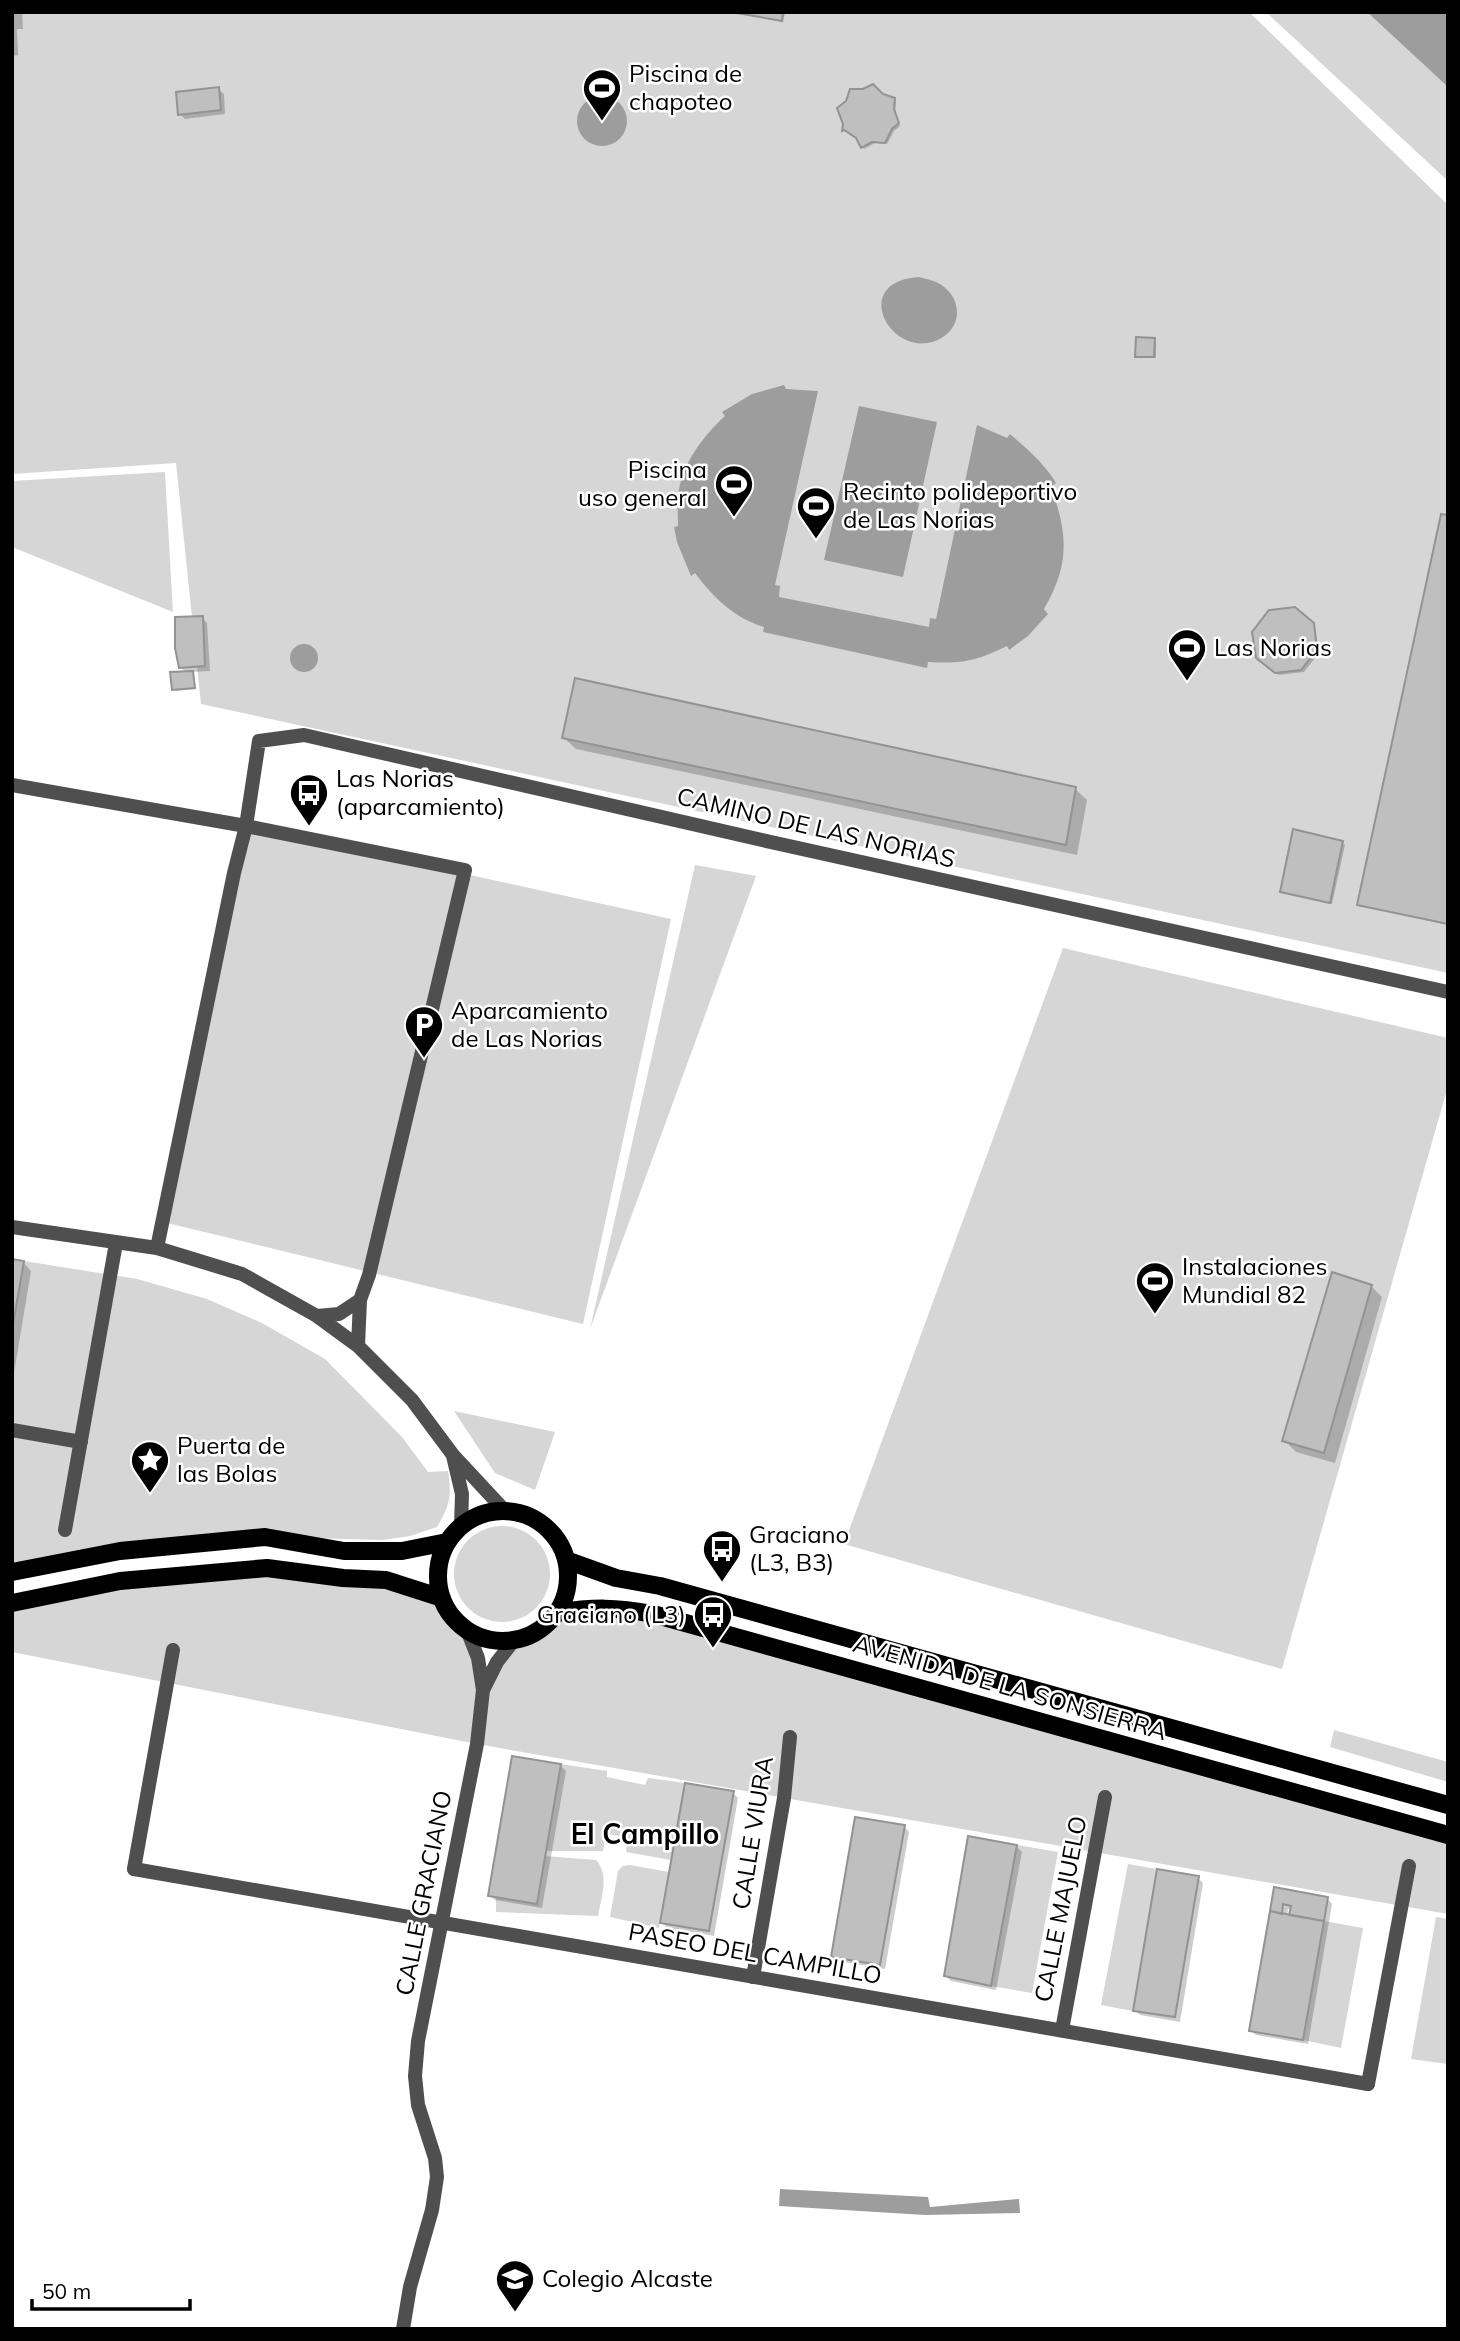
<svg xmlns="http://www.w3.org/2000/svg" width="1460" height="2341" viewBox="0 0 1460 2341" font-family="Mulish,sans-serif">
<rect width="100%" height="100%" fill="#fff"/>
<path fill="#d6d6d6" d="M12 12H1249L1448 205V973L201 704 176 463 12 474Z
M1266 12H1367L1448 87V181Z
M165 472 173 612 12 547V481Z
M246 826 671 919 583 1324 163 1222Z
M695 865 756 876 590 1329 688 896Z
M1063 948 1448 1038V1086L1282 1669 844 1544Z
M24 1261 137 1279 207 1299 262 1323 325 1359 402 1437 428 1472 448 1471C452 1496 450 1505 437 1527L410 1536 383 1540 265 1537 12 1572V1330Z
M454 1411 555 1432 535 1490 495 1473Z
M454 1574a48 48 0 1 1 96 0a48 48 0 1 1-96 0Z
M267 1568 442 1598 467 1630 483 1688 515 1639 538 1630 556 1613 618 1608 1448 1835V1914L477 1744 12 1652V1603Z
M1334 1730 1448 1762V1782L1330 1747Z
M561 1764 607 1771V1777L645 1785 648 1778 685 1783 671 1860 626 1852 628 1837 606 1834 603 1851H546Z
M1017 1845 1058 1852 1032 1993 991 1986Z
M545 1856 596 1860C610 1875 601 1898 598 1916L496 1912V1897L537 1904Z
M1128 1864 1157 1869 1133 2011 1101 2005Z
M630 1865 669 1872 659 1928 610 1917 618 1871 623 1866Z
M1436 1917 1448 1919V2064L1411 2059Z
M1324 1921 1363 1928 1341 2048 1303 2040Z"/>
<path fill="#9d9d9d" d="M1367 12H1448V87Z
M577 121a25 25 0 1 1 50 0a25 25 0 1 1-50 0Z
M919 277C926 279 933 280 940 284 960 296 964 323 943 337 895 367 845 282 919 277Z
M784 385 786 389 818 391 775 585 780 586 779 597 929 627 930 618 936 619 977 425 1007 438 1010 434C1028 450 1044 463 1056 483L1051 487C1068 534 1070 564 1044 609L1048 614 1028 636 1009 650 1007 646C976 661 963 664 928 662L927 668 763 632 764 627C734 618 714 598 695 573L691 576 677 542 674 527 678 526C678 517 677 507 678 498 680 466 703 436 725 416L722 412 752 394Z
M859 406 937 422 903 577 824 560Z
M290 658a14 14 0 1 1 28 0a14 14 0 1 1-28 0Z
M780 2189 928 2197 930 2207 1019 2199 1020 2213 925 2215 779 2206Z"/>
<path fill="#0003" fill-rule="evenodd" d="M12 12H22L23 29H17L18 55 12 56Z
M733 12H785L783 22Z
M218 89 224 94 225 114 185 119 180 114Z
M882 96 896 102 895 113 900 126 894 131 887 144 875 143 864 149 862 147Z
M1154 339 1156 342V358H1138L1136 356Z
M1448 517V925L1358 904Z
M1294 609 1315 627 1319 653 1304 672 1279 675 1258 657Z
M202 618 207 623 210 671 192 672 194 675 196 689 176 691 174 689 186 673 180 667Z
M564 738 1075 789 1087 800 1077 855 576 749Z
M1342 843 1345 845 1332 904 1282 891Z
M12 1261 23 1262 31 1271 12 1385Z
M1371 1286 1382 1297 1335 1463 1296 1452 1284 1440Z
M561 1766 566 1771 542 1908 495 1900 489 1895Z
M733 1793 738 1798 714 1936 667 1928 662 1922Z
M904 1826 909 1832 885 1969 838 1961 833 1956Z
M1017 1847 1022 1852 996 1990 951 1981 946 1976Z
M1198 1878 1203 1883 1180 2022 1140 2015 1135 2010Z
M1275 1889 1327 1898 1332 1904 1308 2044 1256 2035 1251 2030ZM1288 1909H1292L1291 1917 1287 1916Z"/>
<path fill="#bfbfbf" stroke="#939393" stroke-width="2" d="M731 12H783L782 21Z
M873 84 883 94 895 98 894 109 899 123 892 129 885 143 872 142 861 148 856 138 844 130 842 131 843 124 837 108 846 101 850 89H863Z
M219 87 221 110 178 115 176 92Z
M1136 337 1155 338 1154 357H1135Z
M1441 514 1448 515V924L1357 905Z
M1295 607 1314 623 1317 650 1301 670 1275 673 1256 658 1252 632 1269 610Z
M203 616 205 666 179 668 175 648V617Z
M193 671 195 688 172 690 170 672Z
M575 678 1076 787 1066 845 562 738Z
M1293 829 1343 841 1330 903 1280 892Z
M12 1259 24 1261 12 1330Z
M1332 1272 1372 1285 1324 1453 1282 1441Z
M512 1756 561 1764 537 1904 488 1896Z
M685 1783 734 1791 709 1931 660 1923Z
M855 1817 905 1825 880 1965 831 1957Z
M968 1836 1017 1845 991 1986 944 1976Z
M1157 1869 1199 1876 1175 2017 1133 2011Z
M1274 1887 1328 1897 1324 1921 1289 1915 1291 1906 1283 1904 1282 1914 1270 1911Z
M1270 1911 1324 1921 1303 2040 1249 2031Z"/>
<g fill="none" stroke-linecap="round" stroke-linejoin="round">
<path stroke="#4f4f4f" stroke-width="14" d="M246 826 259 741 304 735 762 840 1448 992
M12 1430 81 1442
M65 1530 116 1243
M134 1869 173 1650
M753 1977 784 1798 790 1737
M1062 2030 1105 1797
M1368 2084 1409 1866"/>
<path stroke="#4f4f4f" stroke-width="14" d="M12 785 246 826 465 870 369 1275 360 1300 358 1346
M12 1227 157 1248 242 1274 317 1316 358 1346 412 1400 453 1455 505 1511
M157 1248 234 873 246 826
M317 1316 339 1314 360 1300
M453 1456 462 1494 461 1526
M483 1690 497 1662 515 1639
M134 1869 1368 2084
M403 2329 410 2287 432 2210 437 2177 435 2158 418 2105 415 2076 418 2041 477 1744 483 1690 478 1658 467 1630"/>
<path stroke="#000" stroke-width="18" d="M438 1576a65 65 0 1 1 130 0a65 65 0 1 1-130 0Z
M566 1560 616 1578 660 1586 1448 1805
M12 1572 120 1551 265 1537 344 1551H402L447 1542
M12 1603 120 1581 267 1568 343 1578 386 1580 442 1598
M556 1613C593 1607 616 1607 653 1614L1448 1835"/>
</g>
<defs>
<g id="stadium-pin" transform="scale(2.0125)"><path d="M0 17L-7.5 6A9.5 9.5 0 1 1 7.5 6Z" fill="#000" stroke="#fff"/><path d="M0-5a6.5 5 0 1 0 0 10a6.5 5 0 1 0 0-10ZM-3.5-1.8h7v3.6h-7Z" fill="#fff"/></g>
<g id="bus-pin" transform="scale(2.0125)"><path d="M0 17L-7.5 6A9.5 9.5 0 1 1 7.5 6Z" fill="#000" stroke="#fff"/><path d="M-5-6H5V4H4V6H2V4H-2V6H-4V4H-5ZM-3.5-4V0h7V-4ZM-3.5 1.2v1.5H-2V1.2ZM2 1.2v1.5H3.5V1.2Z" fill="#fff"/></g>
<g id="parking-pin" transform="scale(2.0125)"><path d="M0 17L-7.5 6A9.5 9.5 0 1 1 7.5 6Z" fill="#000" stroke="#fff"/><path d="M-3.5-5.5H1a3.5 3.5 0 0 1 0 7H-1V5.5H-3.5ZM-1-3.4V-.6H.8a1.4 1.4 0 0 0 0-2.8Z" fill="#fff"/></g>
<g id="sight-pin" transform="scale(2.0125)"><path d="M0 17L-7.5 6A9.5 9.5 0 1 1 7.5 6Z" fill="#000" stroke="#fff"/><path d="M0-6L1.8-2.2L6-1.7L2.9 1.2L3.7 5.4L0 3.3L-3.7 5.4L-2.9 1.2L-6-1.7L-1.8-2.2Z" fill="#fff"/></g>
<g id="school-pin" transform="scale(2.0125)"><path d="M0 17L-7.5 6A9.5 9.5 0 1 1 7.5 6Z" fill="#000" stroke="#fff"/><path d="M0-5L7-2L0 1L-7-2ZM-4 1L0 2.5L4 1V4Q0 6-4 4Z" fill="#fff"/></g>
</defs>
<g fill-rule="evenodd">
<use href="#stadium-pin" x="602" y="88"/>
<use href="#stadium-pin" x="734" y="484"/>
<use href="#stadium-pin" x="816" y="506"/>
<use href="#stadium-pin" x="1187" y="648"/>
<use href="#bus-pin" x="309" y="793"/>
<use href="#parking-pin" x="424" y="1025"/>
<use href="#stadium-pin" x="1155" y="1281"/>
<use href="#sight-pin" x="150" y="1460"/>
<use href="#bus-pin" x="722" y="1549"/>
<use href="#bus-pin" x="713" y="1615"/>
<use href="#school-pin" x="515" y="2279"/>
</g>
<g text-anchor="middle" stroke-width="5" stroke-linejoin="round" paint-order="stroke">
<g font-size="24" fill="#000" stroke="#fff" text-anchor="start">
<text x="629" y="82">Piscina de<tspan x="629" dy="28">chapoteo</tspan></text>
<text x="707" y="478" text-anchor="end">Piscina<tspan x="707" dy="28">uso general</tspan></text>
<text x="843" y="500">Recinto polideportivo<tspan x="843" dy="28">de Las Norias</tspan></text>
<text x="1214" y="656">Las Norias</text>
<text x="336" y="787">Las Norias<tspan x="336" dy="28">(aparcamiento)</tspan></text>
<text x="451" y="1019">Aparcamiento<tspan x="451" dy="28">de Las Norias</tspan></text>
<text x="1182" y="1275">Instalaciones<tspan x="1182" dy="28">Mundial 82</tspan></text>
<text x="177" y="1454">Puerta de<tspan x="177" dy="28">las Bolas</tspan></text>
<text x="749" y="1543">Graciano<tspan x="749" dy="28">(L3, B3)</tspan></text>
<text x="686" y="1623" text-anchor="end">Graciano (L3)</text>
<text x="542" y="2287">Colegio Alcaste</text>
</g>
<g font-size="24" fill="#000" stroke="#fff">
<text transform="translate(816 828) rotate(13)" y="8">CAMINO DE LAS NORIAS</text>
<text transform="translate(1010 1688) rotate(16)" y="8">AVENIDA DE LA SONSIERRA</text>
<text transform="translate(753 1833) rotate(-81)" y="8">CALLE VIURA</text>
<text transform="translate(424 1893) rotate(-79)" y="8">CALLE GRACIANO</text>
<text transform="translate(1061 1909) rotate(-79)" y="8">CALLE MAJUELO</text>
<text transform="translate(755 1954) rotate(10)" y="8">PASEO DEL CAMPILLO</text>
</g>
<g font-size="28" font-weight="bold" fill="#000" stroke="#fff">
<text x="645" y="1844">El Campillo</text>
</g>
</g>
<rect width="1460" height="2341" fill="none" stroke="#000000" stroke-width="28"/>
<path d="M32 2299v10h158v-10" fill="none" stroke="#000000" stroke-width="3.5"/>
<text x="42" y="2299" font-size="21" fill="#000000" stroke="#ffffff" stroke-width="5" paint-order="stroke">50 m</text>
</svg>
